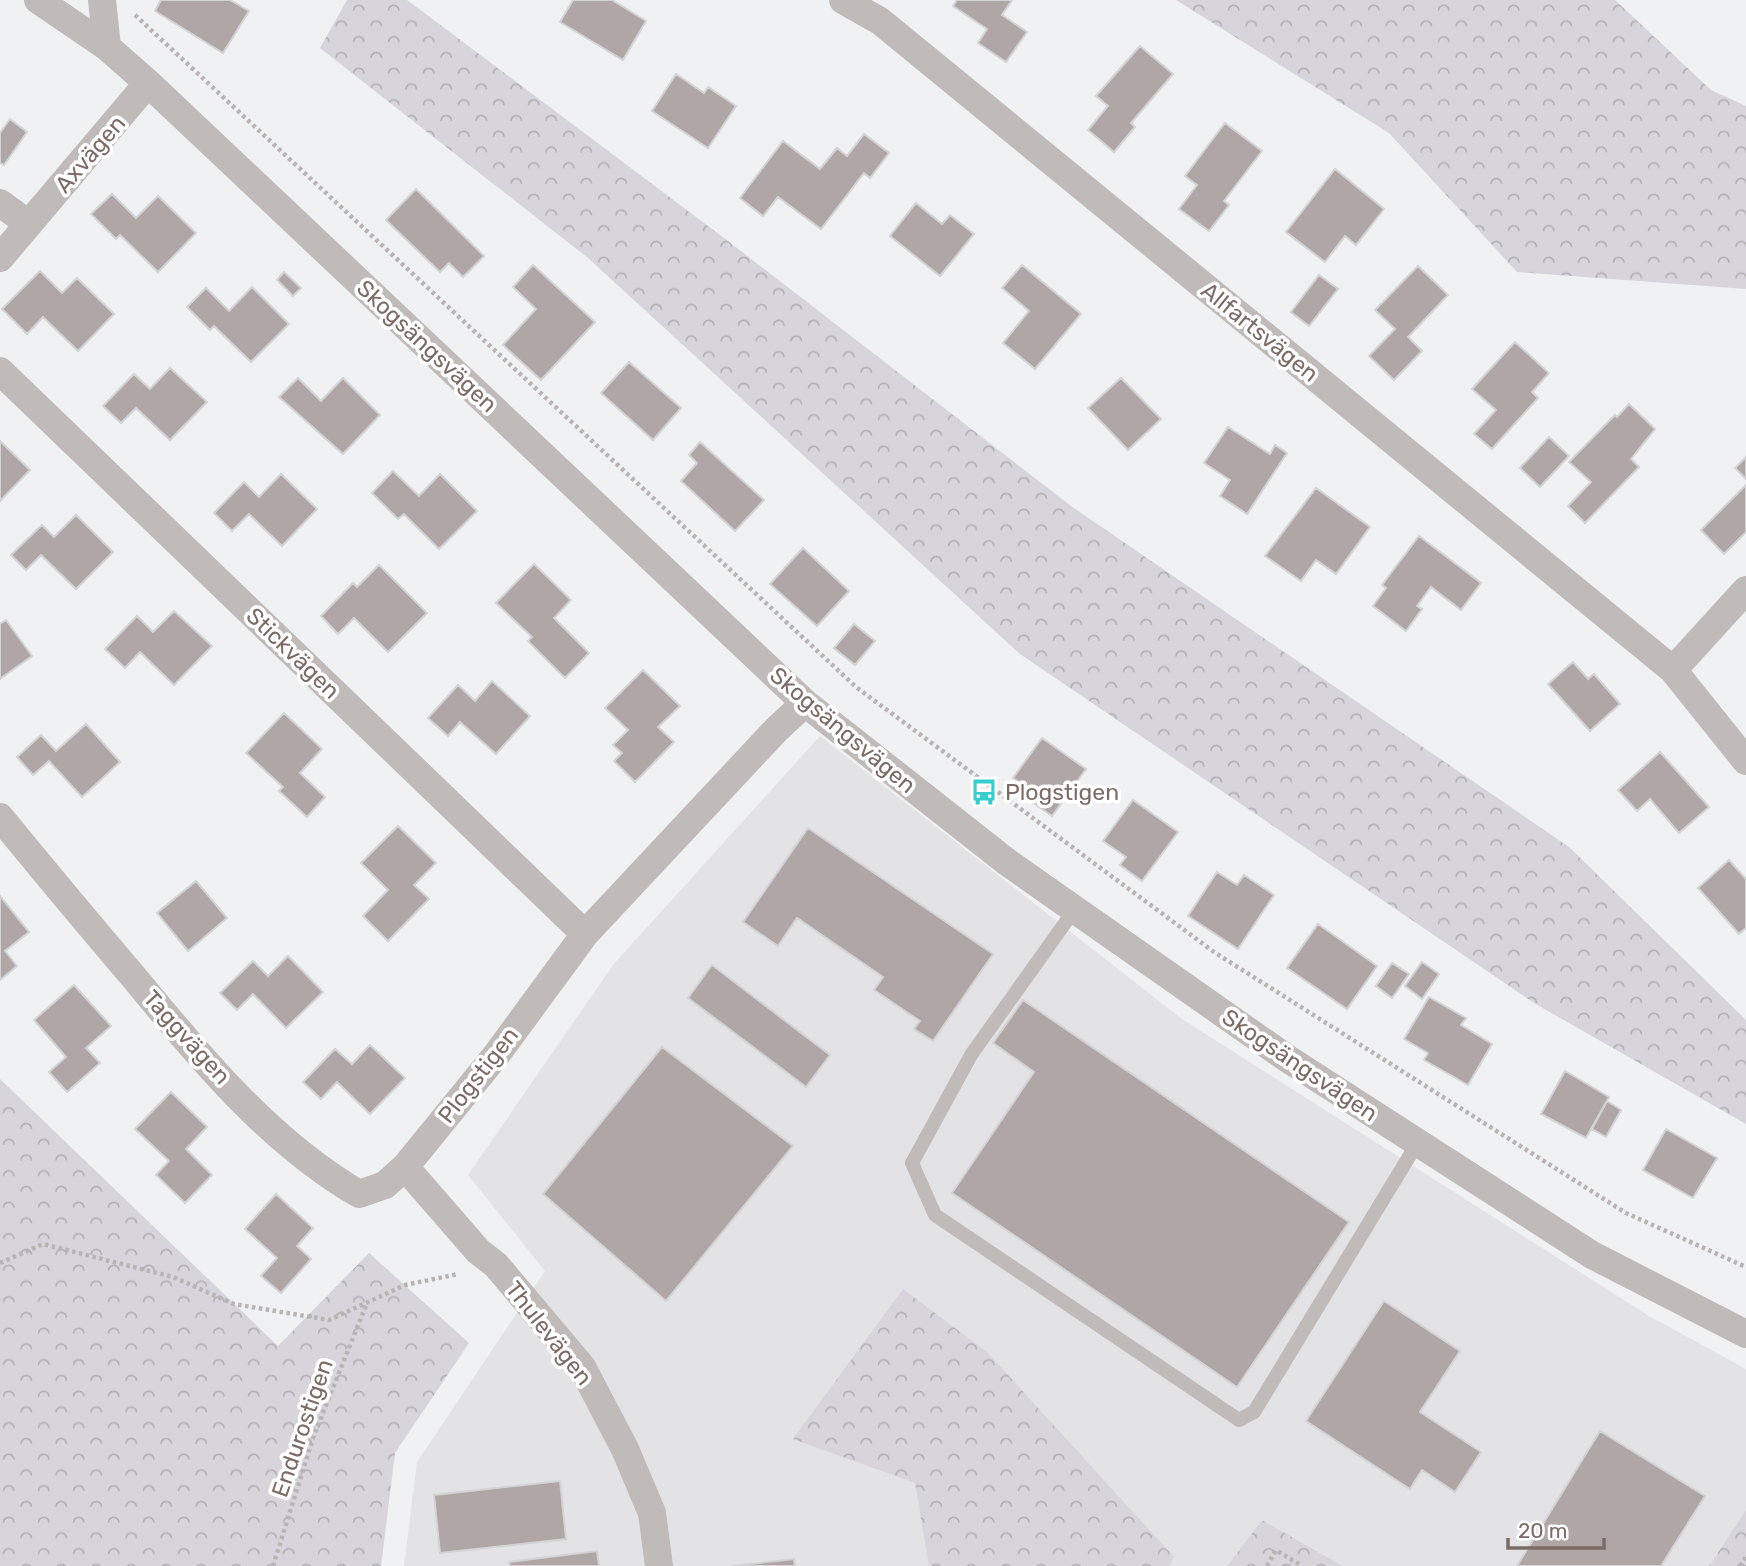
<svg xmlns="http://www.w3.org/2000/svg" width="1746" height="1566" viewBox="0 0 1746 1566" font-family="Rubik,sans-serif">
<defs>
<pattern id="forest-crowns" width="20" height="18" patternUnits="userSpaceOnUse" patternTransform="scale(1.75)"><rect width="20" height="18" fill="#d7d4dc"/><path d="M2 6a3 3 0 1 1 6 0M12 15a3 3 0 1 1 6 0" fill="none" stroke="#b4b0b6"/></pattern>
</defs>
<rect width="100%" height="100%" fill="#f0f1f3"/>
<path fill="#e3e2e4" d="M820 736 1182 1019 1649 1316 1746 1369V1510L1709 1566H1343L1262 1520 1227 1566H404L417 1462 545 1271 468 1175 613 965Z"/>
<path fill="url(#forest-crowns)" d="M347 0H407L724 238 1071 506 1569 847 1746 1020V1124L1534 1003 1020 654 588 258 320 48Z
M1176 0H1615L1711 90 1746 106V289L1517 272 1389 133Z
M0 1079 278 1346 369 1253 469 1343 395 1453 381 1566H0Z
M903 1289 987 1352 1174 1557 1169 1566H929L915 1483 793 1439Z
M1746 1510V1566H1709Z
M1262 1520 1343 1566H1227Z"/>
<path fill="#afa6a5" stroke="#d3d3d5" stroke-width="2" d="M161 0H230L249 11 223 53 155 11Z
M573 0H612L646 21 623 60 560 22Z
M957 0H1012L1002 15 1027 32 1006 62 978 43 987 29 953 6Z
M1140 46 1173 74 1131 123 1135 127 1114 152 1088 130 1108 106 1096 96Z
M676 74 704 93 708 87 736 106 708 148 652 111Z
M10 119 27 132 4 165 0 163V133Z
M1225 123 1262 151 1224 201 1229 205 1209 231 1179 209 1197 185 1185 176Z
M864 134 889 153 870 178 864 173 821 229 778 197 763 216 740 198 783 141 820 169 837 148 847 156Z
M1335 169 1384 209 1356 245 1345 236 1325 262 1286 232Z
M416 189 484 256 463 277 449 263 440 272 386 220Z
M112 194 136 218 158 196 196 233 158 272 120 235 116 239 91 214Z
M916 203 942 224 950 215 974 234 940 276 890 236Z
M533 265 595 322 541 380 503 345 536 309 513 287Z
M1022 265 1081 314 1035 369 1003 343 1029 311 1002 288Z
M1418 266 1448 295 1408 337 1422 351 1394 380 1369 356 1395 329 1375 310Z
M40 271 62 293 77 278 114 314 78 351 43 317 27 334 2 309Z
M284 272 301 288 293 296 277 280Z
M1319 275 1338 289 1309 326 1291 312Z
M252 287 289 324 251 362 214 326 210 330 187 307 206 288 229 311Z
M1515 342 1549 373 1532 392 1538 398 1492 449 1474 434 1496 410 1472 389Z
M629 362 681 408 653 440 601 393Z
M170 368 207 402 170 440 136 408 121 423 103 406 134 374 150 389Z
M298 378 321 401 343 378 380 415 343 454 279 397Z
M1121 378 1161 419 1128 450 1088 408Z
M1629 404 1655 429 1631 459 1639 467 1585 523 1568 506 1591 482 1569 462 1615 415 1617 417Z
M1228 427 1270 454 1275 445 1287 453 1247 514 1220 496 1230 480 1204 463Z
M1549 437 1569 456 1540 487 1520 468Z
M0 441 30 470 0 501Z
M700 442 764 500 735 531 681 481 697 463 689 455Z
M1746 457V479L1735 468Z
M393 471 419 496 440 474 477 511 439 549 404 514 398 519 372 493Z
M281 474 317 509 282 546 249 514 232 531 214 513 244 482 259 497Z
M1746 485V532L1724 554 1701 530Z
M1316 488 1370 527 1336 574 1316 560 1301 581 1265 556Z
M76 515 113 552 76 589 41 555 26 570 11 555 42 525 54 537Z
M1419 536 1481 583 1461 610 1431 587 1417 606 1422 609 1406 631 1373 606 1386 588 1382 585Z
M803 548 849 591 817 626 770 584Z
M534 564 571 600 554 618 589 653 565 678 528 641 532 637 496 603Z
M379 565 427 613 388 652 354 618 338 634 321 616 353 583 357 587Z
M174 611 212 646 174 685 140 652 125 668 105 649 137 616 153 632Z
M6 620 32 656 0 679V624Z
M854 624 875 641 855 665 834 648Z
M1573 662 1588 679 1594 674 1620 704 1590 731 1548 684Z
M643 670 680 706 658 727 674 742 635 782 614 761 622 753 613 745 628 730 605 708Z
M492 681 530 716 496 754 460 722 448 736 428 718 458 685 475 701Z
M284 713 322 749 300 773 325 797 307 817 279 791 283 787 246 753Z
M86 724 120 762 82 797 49 761 33 775 17 757 41 735 56 751Z
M1042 738 1086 769 1052 816 1031 801 1036 794 1013 778Z
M1660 752 1709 807 1679 833 1650 799 1637 811 1618 790Z
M1133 800 1178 832 1142 881 1120 865 1126 857 1103 841Z
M398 826 436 863 414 885 429 899 388 941 363 916 388 890 361 863Z
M808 828 993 954 933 1041 914 1029 920 1021 874 990 883 977 797 918 778 946 743 922Z
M1729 860 1746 879V928L1739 934 1698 888Z
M1217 872 1237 885 1244 875 1274 895 1238 949 1188 916Z
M196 881 227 918 188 951 157 913Z
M0 896 29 932 5 951 17 966 0 980Z
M1318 924 1377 966 1347 1009 1287 968Z
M288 956 323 992 286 1028 253 994 237 1010 220 993 253 961 268 976Z
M1422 962 1439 974 1422 999 1405 986Z
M1392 963 1409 974 1392 998 1376 986Z
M712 965 830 1055 806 1087 688 998Z
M74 985 111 1026 86 1048 100 1063 67 1092 49 1072 66 1057 34 1020Z
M1429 997 1466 1018 1461 1025 1492 1044 1468 1085 1424 1060 1428 1053 1404 1039Z
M1023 1000 1349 1222 1237 1387 952 1193 1034 1072 993 1043Z
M370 1045 405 1078 370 1114 337 1082 321 1099 303 1082 335 1049 352 1064Z
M662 1047 793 1146 666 1301 543 1194Z
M1565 1071 1609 1097 1586 1138 1541 1114Z
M171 1092 207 1127 186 1149 212 1175 185 1203 156 1175 169 1161 135 1129Z
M1607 1101 1621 1110 1606 1137 1592 1129Z
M1666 1129 1717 1158 1693 1198 1643 1170Z
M276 1194 313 1228 297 1246 311 1259 281 1293 261 1276 277 1258 245 1229Z
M1384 1301 1460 1351 1420 1412 1481 1452 1455 1492 1422 1470 1410 1489 1306 1421Z
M1600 1431 1705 1496 1661 1566H1517Z
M560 1481 566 1539 440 1553 434 1495Z
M597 1551 599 1566H510L509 1562Z
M794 1559 795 1566H732Z"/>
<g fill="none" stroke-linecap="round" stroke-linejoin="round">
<path stroke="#b8b4b3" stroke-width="4.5" stroke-dasharray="3.5 3.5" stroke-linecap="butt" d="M135 15 856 687 1214 952 1626 1213 1746 1267
M0 1263 43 1244 173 1277 234 1304 329 1320 405 1285 458 1274
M273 1566 314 1435 367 1303
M1267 1566 1276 1550 1302 1566
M1740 1566 1746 1557"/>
<path stroke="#c0bab9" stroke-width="14" d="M1075 909 971 1055 912 1163 935 1215 1239 1420 1254 1412 1418 1142"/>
<path stroke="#c0bab9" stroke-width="28" d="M38 0 107 47 148 83 805 703 1007 862 1288 1059 1592 1255 1746 1334
M102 0 107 47
M843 0 880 21 1673 670 1746 761
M0 203 29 224
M0 258 148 83
M0 371 585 934
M1673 670 1746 590
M0 817C45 872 91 927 137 981 201 1059 271 1143 359 1194L385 1185 405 1167 497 1054 585 934 776 730 805 703
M405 1167 478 1251 496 1265 582 1367 625 1449 652 1513 659 1566"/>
</g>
<defs>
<g id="bus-bare" transform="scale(2.1)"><path d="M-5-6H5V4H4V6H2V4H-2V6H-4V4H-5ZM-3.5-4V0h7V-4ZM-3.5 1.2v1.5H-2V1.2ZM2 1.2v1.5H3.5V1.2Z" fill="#35cecd" stroke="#fff" stroke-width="2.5" paint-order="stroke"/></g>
</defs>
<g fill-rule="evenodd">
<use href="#bus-bare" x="984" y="792"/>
</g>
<g text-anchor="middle" stroke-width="7" stroke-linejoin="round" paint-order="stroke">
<g font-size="23" fill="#7d6b66" stroke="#fff">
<text transform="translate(90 154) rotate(-49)" y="8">Axvägen</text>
<text transform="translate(1260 332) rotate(39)" y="8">Allfartsvägen</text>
<text transform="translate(427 346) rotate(43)" y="8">Skogsängsvägen</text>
<text transform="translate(293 653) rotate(44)" y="8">Stickvägen</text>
<text transform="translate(843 730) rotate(40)" y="8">Skogsängsvägen</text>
<text transform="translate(187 1037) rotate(48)" y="8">Taggvägen</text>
<text transform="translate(1300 1065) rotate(34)" y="8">Skogsängsvägen</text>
<text transform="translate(478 1075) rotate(-52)" y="8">Plogstigen</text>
<text transform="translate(549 1333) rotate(52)" y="8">Thulevägen</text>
<text transform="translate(302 1428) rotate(-71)" y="8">Endurostigen</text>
</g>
<g font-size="23" fill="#7d6b66" stroke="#fff" text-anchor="start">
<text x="1005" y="800">Plogstigen</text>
</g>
</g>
<path d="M1508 1538v10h96v-10" fill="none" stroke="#7d6b66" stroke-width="3.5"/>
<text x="1518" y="1538" font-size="21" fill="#7d6b66" stroke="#ffffff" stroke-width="5" paint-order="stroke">20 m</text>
</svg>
